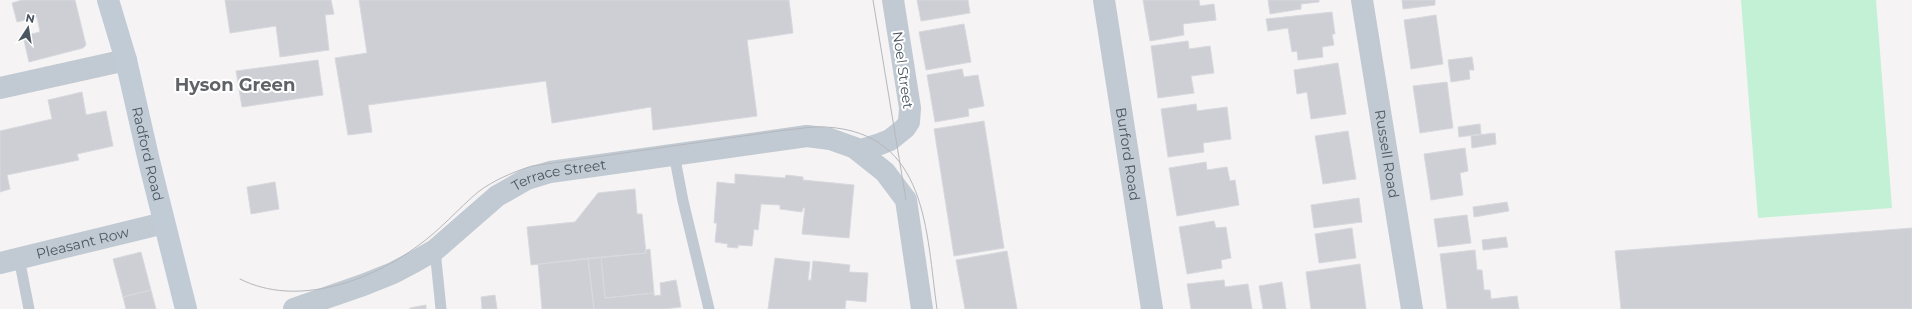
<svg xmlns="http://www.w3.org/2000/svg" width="1912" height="309" viewBox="0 0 1912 309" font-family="Montserrat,sans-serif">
<rect width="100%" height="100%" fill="#f5f3f3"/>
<path fill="#c3f1d5" d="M1741 0H1876L1892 208 1758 218Z"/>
<path fill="#cdcfd5" stroke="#d7d9de" d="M22 0H75L86 45 83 48 29 62 23 36 40 32 37 17 17 22 12 3Z
M225 0H331L334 14 325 15 329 50 280 57 276 26 230 33Z
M359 0H789L793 33 747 40 757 116 653 130 651 107 552 123 546 81 368 105 372 132 348 135 335 58 367 53Z
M917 0H968L970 13 921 21Z
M1143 0H1199L1200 6 1214 4 1216 20 1183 24 1184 35 1150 41Z
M1268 0H1319V2L1301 4V9L1270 14Z
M1402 0H1435V5L1403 9Z
M1332 12 1335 34H1332L1334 45 1322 47 1323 57 1298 60 1297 51 1292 52 1288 28 1268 31 1266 19Z
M1436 15 1443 64 1411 69 1404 20Z
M964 24 971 62 926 70 919 32Z
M1188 41 1189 49 1210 46 1214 73 1191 76 1194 93 1158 98 1151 46Z
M1472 57 1474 70H1469L1470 79 1451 82 1448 60Z
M318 60 323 95 242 107 236 71Z
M1338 63 1346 114 1311 119 1307 92 1297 94 1294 70Z
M962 69 964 77 978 75 984 106 968 109 969 116 935 122 927 75Z
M1447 82 1453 128 1420 133 1413 86Z
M82 92 86 115 106 111 113 146 77 154 79 160 7 175 10 189 0 192V131L52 119 48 100Z
M1196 104 1197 111 1227 107 1231 139 1203 143 1204 152 1168 157 1161 109Z
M984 121 1004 248 954 256 934 129Z
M1480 124 1481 134 1459 137 1458 127Z
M1348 131 1356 179 1323 184 1315 136Z
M1495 133 1496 144 1472 148 1471 136Z
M1465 148 1468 171 1460 173 1463 195 1431 200 1424 154Z
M1206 162 1207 170 1227 167 1230 181 1235 180 1239 205 1177 216 1169 168Z
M735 174 785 178 786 175 803 177V180L854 185 849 238 802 234 805 208H803L802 212 780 209V205L761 204 758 230 754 229 752 246 738 245V248L727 247 728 244 715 242 717 223H714L717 182 735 184Z
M275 182 279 209 251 214 247 187Z
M635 189 637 214H642L646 253 531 265 527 227 575 222 598 193Z
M1359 198 1362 222 1314 228 1311 205Z
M1507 202 1509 211 1474 217 1473 207Z
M1467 215 1471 243 1438 247 1434 219Z
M1214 221 1216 228 1226 227 1231 258 1221 260 1222 268 1187 274 1179 227Z
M1352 228 1356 258 1319 263 1315 234Z
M1912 228V309H1621L1615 251Z
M1506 237 1508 247 1483 250 1482 240Z
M650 249 654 293 605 298 601 257 646 253V250Z
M1475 250 1477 270H1482L1484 290H1490L1491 299 1517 296 1519 309H1447L1440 254Z
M1007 251 1017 309H965L956 260Z
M141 252 151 290 123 297 113 259Z
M601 257 605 298 654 293V296L661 295 660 283 676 280 681 307 664 309H594L588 258Z
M588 258 594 309H542L538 264Z
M775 258 810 262 808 280H811L813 261 850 265 849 272 868 273 866 302 846 300 845 309H768Z
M1360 264 1366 309H1311L1306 272Z
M1224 280 1225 287 1248 284 1252 309H1191L1187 284Z
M1282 282 1286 309H1263L1259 286Z
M151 290 156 309H126L123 297Z
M495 295 497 309H482L481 297Z
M426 305V309H410V308Z"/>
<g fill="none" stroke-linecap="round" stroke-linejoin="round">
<path stroke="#c1cad2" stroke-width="11" d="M674 154 683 201 709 309
M435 250 441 309
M19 258 29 309"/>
<g stroke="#c1cad2" stroke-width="22">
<path id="s1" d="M1104 0 1152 309"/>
<path id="s2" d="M1362 0 1412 309"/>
<path d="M0 88 126 60"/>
<path d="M856 149 885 172 906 200 922 309"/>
<path id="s3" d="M0 263 164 223"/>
<path id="s4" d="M294 309 363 285 393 273 414 262 435 250 497 196 527 179 550 172 579 168 807 136 830 139 861 150 880 144 890 140 905 128 909 122 910 108 893 0"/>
</g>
<path stroke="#c1cbd6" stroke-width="22" id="s5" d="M108 0 126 60 149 161 186 309"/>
<path stroke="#b5b8bd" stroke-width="1" d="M873 0 906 200
M240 279C297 308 371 281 419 245 440 230 458 209 478 192 494 180 513 172 532 166L786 130C799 129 813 126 826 127 928 133 926 232 937 309"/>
</g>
<g text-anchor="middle" stroke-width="4" stroke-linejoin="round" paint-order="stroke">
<g font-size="14" fill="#4a5661" stroke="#fff">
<text transform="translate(903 70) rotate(82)" y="5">Noel Street</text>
<text dy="5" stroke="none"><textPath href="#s5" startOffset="159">Radford Road</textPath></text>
<text dy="5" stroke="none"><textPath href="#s1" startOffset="156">Burford Road</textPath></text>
<text dy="5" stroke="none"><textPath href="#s2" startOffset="156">Russell Road</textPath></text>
<text dy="5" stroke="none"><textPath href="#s4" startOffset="302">Terrace Street</textPath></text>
<text dy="5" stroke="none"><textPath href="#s3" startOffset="85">Pleasant Row</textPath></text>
</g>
<g font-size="18" font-weight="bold" fill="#5f6368" stroke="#fff">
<text x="235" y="91">Hyson Green</text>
</g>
</g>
<g transform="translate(28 28) rotate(12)" stroke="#ffffff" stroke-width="3" paint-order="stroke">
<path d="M0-3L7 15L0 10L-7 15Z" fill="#4a5661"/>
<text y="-6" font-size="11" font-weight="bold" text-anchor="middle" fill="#4a5661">N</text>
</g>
</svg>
